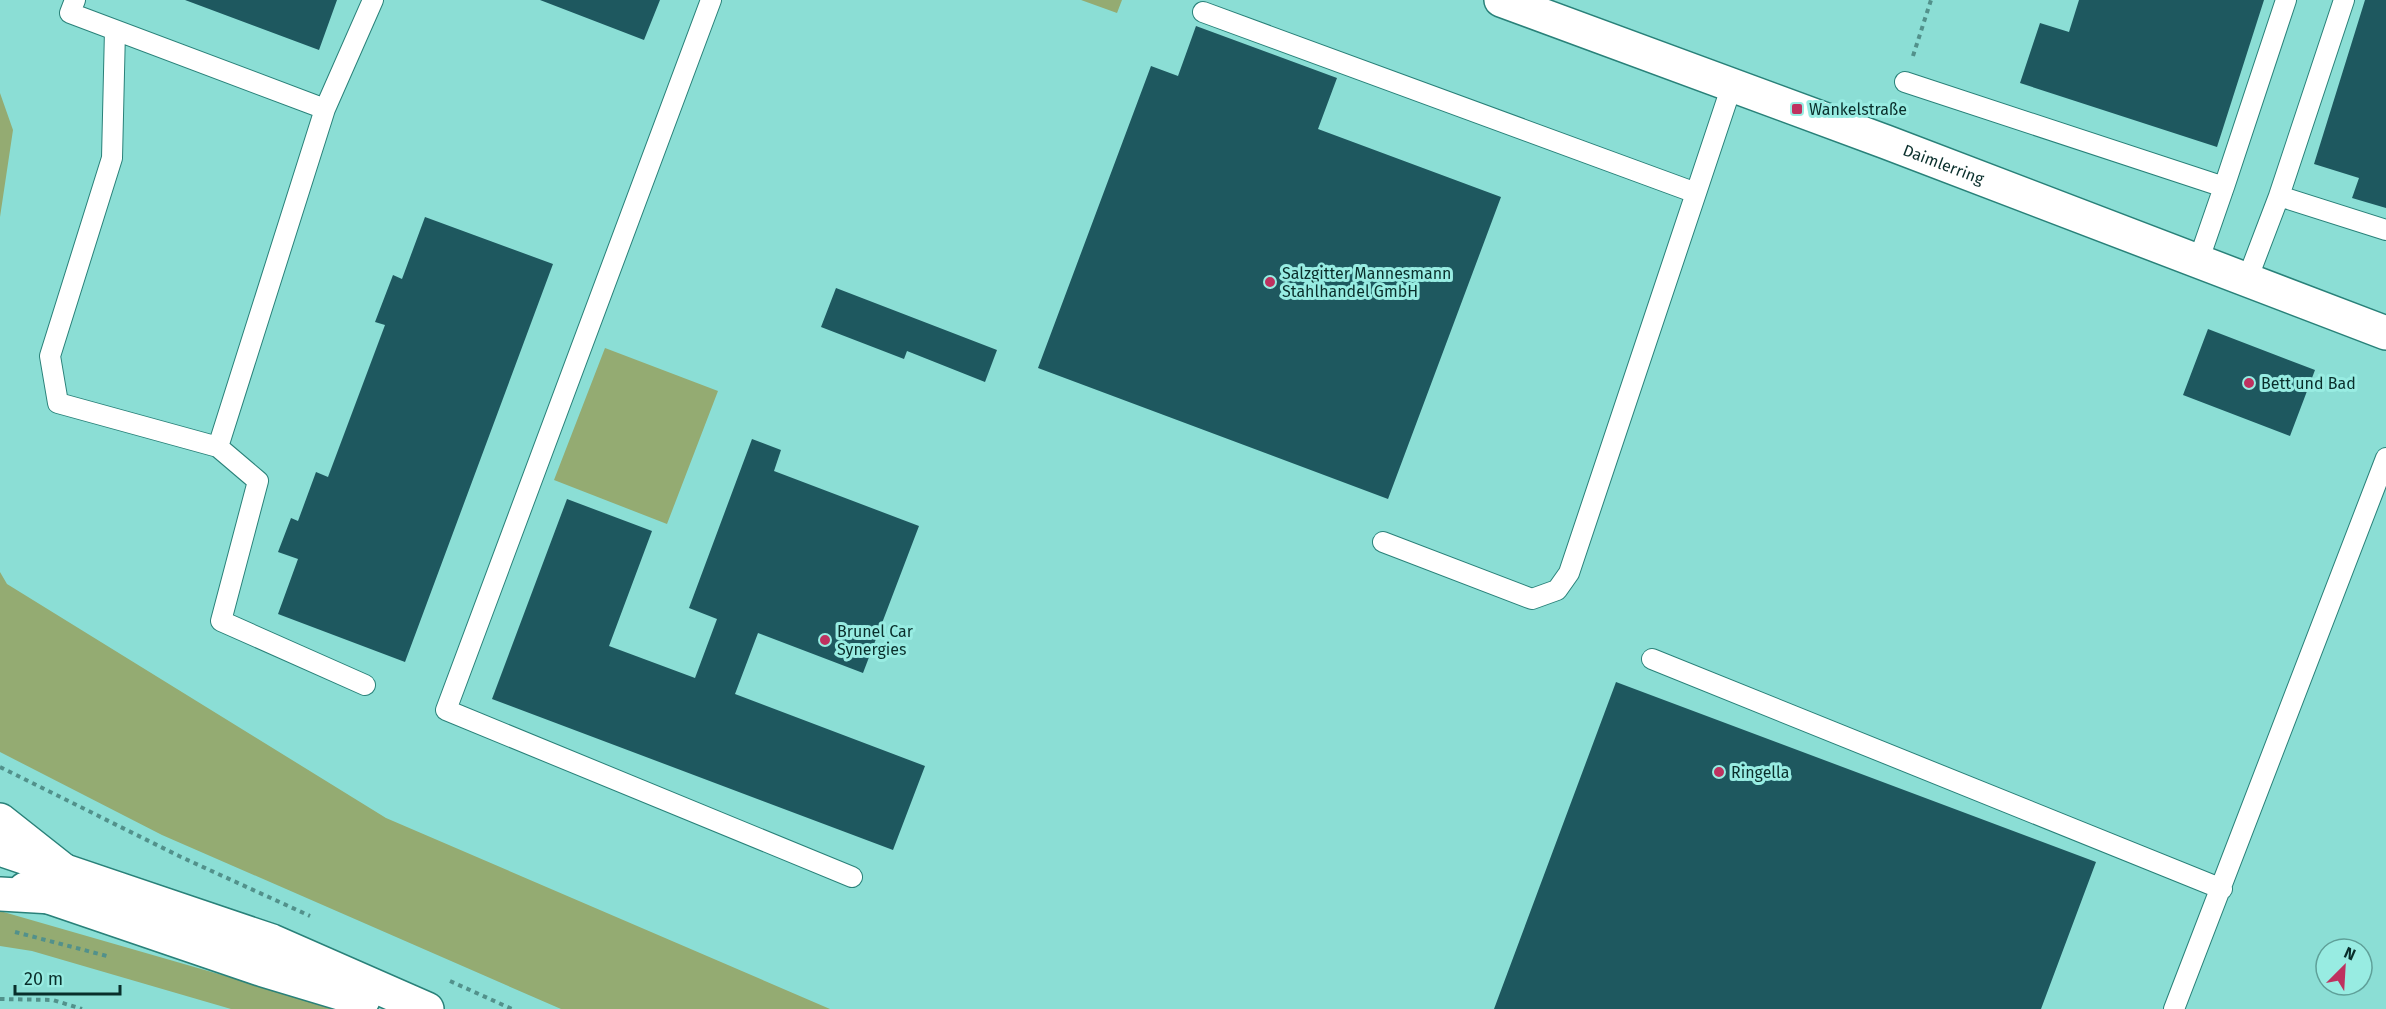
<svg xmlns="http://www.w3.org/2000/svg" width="2386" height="1009" viewBox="0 0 2386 1009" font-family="'Fira Sans',sans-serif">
<rect width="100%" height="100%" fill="#8bded5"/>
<path fill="#94ab72" d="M1081 0H1122L1117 13Z
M0 93 13 130 0 217Z
M605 348 718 391 667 524 554 480Z
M0 572 7 584 386 818 830 1009H561L162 835 0 752Z
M0 911 340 1009H231L32 951 0 946Z"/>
<path fill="#1e585f" d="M185 0H337L319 50Z
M540 0H660L644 40Z
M2079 0H2264L2217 147 2020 83 2040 23 2069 32Z
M2365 0H2386V208L2352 198 2359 178 2314 164Z
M1196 26 1337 78 1318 129 1501 197 1388 499 1038 368 1151 66 1178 76Z
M425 217 553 264 405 662 278 614 298 559 278 552 291 518 298 521 316 472 328 477 385 325 375 322 393 275 402 279Z
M836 288 997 350 985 382 907 351 904 359 821 327Z
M2208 329 2315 370 2290 436 2183 395Z
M752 439 781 450 774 471 919 526 863 673 758 633 735 694 925 766 893 850 492 699 567 499 652 531 609 646 695 678 717 619 689 608Z
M1616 682 2096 862 2041 1009H1494Z"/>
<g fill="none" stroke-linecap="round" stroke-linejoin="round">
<g stroke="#298179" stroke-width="22">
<path id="service" d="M75 0 70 13 325 109 373 0
M711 0 446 710 852 877
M1203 12 1696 193 1732 85
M115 30 112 158 50 356 58 403 218 447 325 109
M1905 82 2224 187 2198 262
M2224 187 2286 0
M2279 196 2344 0
M2247 280 2279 196 2386 230
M218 447 258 481 221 621 365 685
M1383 542 1532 599 1557 590 1569 573 1696 193
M1652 659 2222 889
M2174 1009 2386 458"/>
</g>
<g stroke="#298179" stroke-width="36">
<g id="minor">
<path id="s1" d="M1501 0 1886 142 2386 333"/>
</g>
</g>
<g stroke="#298179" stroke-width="36">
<path id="primary" d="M0 849 272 941 427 1009
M25 889 263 970 363 1000"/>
</g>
<g stroke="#298179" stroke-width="36">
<path id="motorway" d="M0 820 62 869
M0 894 52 897"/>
</g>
<path stroke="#52918b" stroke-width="4" stroke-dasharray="4.5 4.5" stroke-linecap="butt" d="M1913 56 1931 0
M0 767 179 856 310 916
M15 932 107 956
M450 981 512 1009
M0 999 53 1000 82 1009"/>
<use href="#service" stroke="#fff" stroke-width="20"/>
<use href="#minor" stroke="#fff" stroke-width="33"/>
<use href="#primary" stroke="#fff" stroke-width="33"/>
<use href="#motorway" stroke="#fff" stroke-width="33"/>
</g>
<g fill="#bf315f" stroke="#98ece2" stroke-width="2">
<rect x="1791" y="103" width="12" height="12" rx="3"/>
<circle cx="1270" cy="282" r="6"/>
<circle cx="2249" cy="383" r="6"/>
<circle cx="825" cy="640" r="6"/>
<circle cx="1719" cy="772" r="6"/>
</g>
<g text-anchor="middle" stroke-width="6" stroke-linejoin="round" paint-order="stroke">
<g font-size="16" fill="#092e2b" stroke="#98ece2" text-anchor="start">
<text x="1809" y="115">Wankelstraße</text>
<text x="1282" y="279">Salzgitter Mannesmann<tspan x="1282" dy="18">Stahlhandel GmbH</tspan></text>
<text x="2261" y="389">Bett und Bad</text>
<text x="837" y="637">Brunel Car<tspan x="837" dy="18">Synergies</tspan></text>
<text x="1731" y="778">Ringella</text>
</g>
<g font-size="16" fill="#092e2b" stroke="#98ece2">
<text dy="6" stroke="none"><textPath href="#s1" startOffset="472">Daimlerring</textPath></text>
</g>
</g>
<g transform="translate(2344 967) rotate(24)"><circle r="28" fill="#98ece2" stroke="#5fa099" stroke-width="1.5"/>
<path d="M0-4.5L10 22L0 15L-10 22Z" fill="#bf315f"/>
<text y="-9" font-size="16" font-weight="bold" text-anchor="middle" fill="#092e2b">N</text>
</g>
<path d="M15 985v9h105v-9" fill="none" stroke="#092e2b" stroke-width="3"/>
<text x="24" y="985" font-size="18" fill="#092e2b" stroke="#98ece2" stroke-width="4.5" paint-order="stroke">20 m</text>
</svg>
